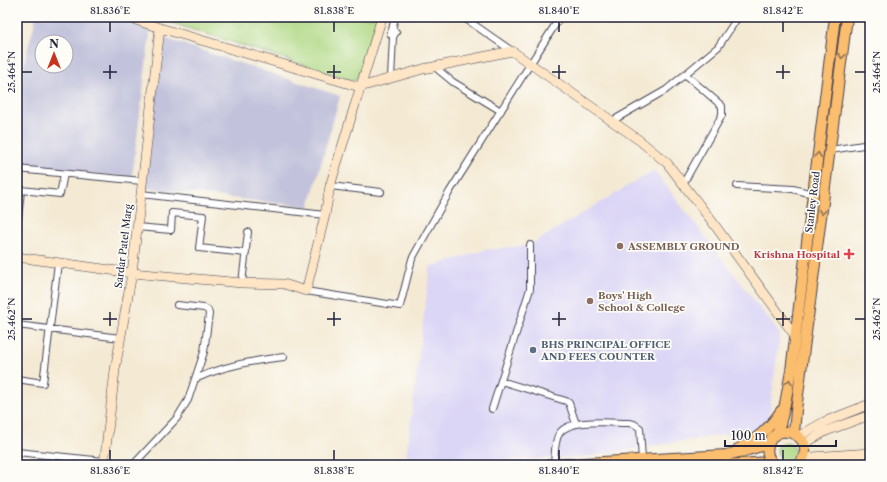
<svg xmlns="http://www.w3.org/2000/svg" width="887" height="482" viewBox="0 0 887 482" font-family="'Libre Caslon Text',serif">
<rect width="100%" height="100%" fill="#fdfcf7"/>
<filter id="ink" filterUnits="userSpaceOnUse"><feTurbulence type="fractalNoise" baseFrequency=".025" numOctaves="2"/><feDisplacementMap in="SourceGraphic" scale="8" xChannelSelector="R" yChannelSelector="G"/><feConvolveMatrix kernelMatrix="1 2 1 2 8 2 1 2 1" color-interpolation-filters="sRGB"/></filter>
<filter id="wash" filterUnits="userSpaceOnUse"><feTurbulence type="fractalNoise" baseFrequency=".012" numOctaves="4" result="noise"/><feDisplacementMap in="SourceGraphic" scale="16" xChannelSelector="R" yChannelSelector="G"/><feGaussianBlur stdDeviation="0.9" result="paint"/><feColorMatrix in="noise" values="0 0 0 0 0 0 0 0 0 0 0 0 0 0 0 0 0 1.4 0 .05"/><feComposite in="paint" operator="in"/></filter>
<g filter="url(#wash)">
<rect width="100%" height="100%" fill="#f4ead4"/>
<path fill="#dcd6f6" d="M654 170 780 334 769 417 759 429 583 457 499 460 485 465H405L430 267 485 250 530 245Z"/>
<path fill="#c2c2dc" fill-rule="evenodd" d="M36 17H120L146 29 150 33 132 177 17 167V112L26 56ZM42 42H66V66H42Z
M161 37 340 96 309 207 145 188Z"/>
<path fill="#afd883" stroke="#687d5f" d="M153 17H378L359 74 354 81Z
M777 451a9 9 0 1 1 18 0a9 9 0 1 1-18 0Z"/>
</g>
<g filter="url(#ink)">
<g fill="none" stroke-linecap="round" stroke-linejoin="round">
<g stroke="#424052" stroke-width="8">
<path id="street" d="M463 17 512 51
M392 30 395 17
M436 68 453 82 501 111
M391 78 393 37 396 32 392 30 390 33 393 37
M612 121 666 90 718 47 738 17
M830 150 870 144
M17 169 142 181
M683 184 722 115V106L685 74
M330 186 381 192
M737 186 793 189 813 194
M141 194 325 215
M137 227 171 230 172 213 203 216 199 248 246 253
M17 229 21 190 60 194 64 174
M242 283 248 232
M306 291 400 306 412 259 428 230 450 191 560 17
M17 325 120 338
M17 379 43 383 58 263
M195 379C223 366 254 360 284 357
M501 381 566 401 569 403 576 424
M492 409 530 289V245
M17 452 104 461
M133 465 177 418 188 400 204 352 209 314 208 310 204 308 177 305
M554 465C555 455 554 442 559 434 568 418 612 423 629 423L634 424 640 428 642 460"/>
</g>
<g stroke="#424052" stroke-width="10">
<path id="secondary" d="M127 17 160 28 360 87 423 69 512 51 639 140 667 163 711 220 796 337
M17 257 132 273 242 283 284 284 306 291 325 215 330 186 382 17
M799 436 824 422 870 404
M804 444 826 431 870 415
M802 461 812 457 870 453
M104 465 115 370 132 273 160 28"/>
</g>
<g stroke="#424052" stroke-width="12">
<path id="primary" d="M778 433 785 404 791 371 835 17
M794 433 796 410 847 17
M738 449C758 438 768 430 781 411
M550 465 726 455 748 450 768 444
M723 465 771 462
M775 465C769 460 766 453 768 446 775 416 823 439 798 465"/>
</g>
<use href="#street" stroke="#fff" stroke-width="6"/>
<use href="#secondary" stroke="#fde5c5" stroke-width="9"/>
<use href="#primary" stroke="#fbbd6e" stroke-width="10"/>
</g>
<defs><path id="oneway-chevron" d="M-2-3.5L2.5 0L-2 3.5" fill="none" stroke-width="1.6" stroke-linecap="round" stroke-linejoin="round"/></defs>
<g stroke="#8e7054">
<use href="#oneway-chevron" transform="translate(842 56) rotate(97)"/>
<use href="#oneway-chevron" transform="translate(818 155) rotate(-83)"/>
<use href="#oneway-chevron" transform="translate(822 212) rotate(97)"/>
<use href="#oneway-chevron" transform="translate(789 382) rotate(-80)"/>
</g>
</g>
<path fill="none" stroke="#22223b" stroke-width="1.5" d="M110 22V32M334 22V32M559 22V32M783 22V32M110 65V79M334 65V79M559 65V79M783 65V79M22 72H32M103 72H117M327 72H341M552 72H566M776 72H790M855 72H865M110 312V326M334 312V326M559 312V326M783 312V326M22 319H32M103 319H117M327 319H341M552 319H566M776 319H790M855 319H865M110 450V460M334 450V460M559 450V460M783 450V460"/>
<g fill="#8d6e63" stroke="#fdfcf7" stroke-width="1.5">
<circle cx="620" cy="246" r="4"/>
<circle cx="590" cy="301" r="4"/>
</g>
<path fill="#e0444e" stroke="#fdfcf7" stroke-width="1.5" d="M847 248h4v4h4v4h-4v4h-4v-4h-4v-4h4z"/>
<circle fill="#5c6f8a" stroke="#fdfcf7" stroke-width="1.5" cx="533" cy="350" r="4"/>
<g text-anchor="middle" stroke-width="3.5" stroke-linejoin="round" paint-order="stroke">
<g font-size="10" fill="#22223b" stroke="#fdfcf7">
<text transform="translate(812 202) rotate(-83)" y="4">Stanley Road</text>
<text transform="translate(123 246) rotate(-83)" y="4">Sardar Patel Marg</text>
</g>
<g font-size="10" font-weight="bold" fill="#785e54" stroke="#fdfcf7" text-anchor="start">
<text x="628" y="250">ASSEMBLY GROUND</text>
<text x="598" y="299">Boys' High<tspan x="598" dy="12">School &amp; College</tspan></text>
</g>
<g font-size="10" font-weight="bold" fill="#be3a42" stroke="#fdfcf7" text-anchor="end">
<text x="840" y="258">Krishna Hospital</text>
</g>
<g font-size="10" font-weight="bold" fill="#4e5e75" stroke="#fdfcf7" text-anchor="start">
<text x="541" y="348">BHS PRINCIPAL OFFICE<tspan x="541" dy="12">AND FEES COUNTER</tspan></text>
</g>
</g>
<rect width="887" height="482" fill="none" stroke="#fdfcf7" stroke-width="44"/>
<g transform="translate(54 54)"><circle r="19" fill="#fdfcf7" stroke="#a5a5ac"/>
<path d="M0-3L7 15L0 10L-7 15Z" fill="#c8321e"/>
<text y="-6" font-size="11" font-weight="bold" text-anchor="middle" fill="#22223b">N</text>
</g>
<path d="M725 440v6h111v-6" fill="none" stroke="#22223b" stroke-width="2"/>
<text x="731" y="440" font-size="12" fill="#22223b" stroke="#fdfcf7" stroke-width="3" paint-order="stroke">100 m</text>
<rect x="22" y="22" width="843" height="438" fill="none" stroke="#22223b" stroke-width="1.5"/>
<g font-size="10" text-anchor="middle" fill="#22223b">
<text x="110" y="14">81.836°E</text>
<text x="334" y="14">81.838°E</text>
<text x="559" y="14">81.840°E</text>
<text x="783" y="14">81.842°E</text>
<text transform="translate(11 72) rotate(-90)" y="4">25.464°N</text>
<text transform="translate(876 72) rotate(-90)" y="4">25.464°N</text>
<text transform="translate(11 319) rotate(-90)" y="4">25.462°N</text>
<text transform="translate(876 319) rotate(-90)" y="4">25.462°N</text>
<text x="110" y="474">81.836°E</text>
<text x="334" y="474">81.838°E</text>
<text x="559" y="474">81.840°E</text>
<text x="783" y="474">81.842°E</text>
</g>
</svg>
